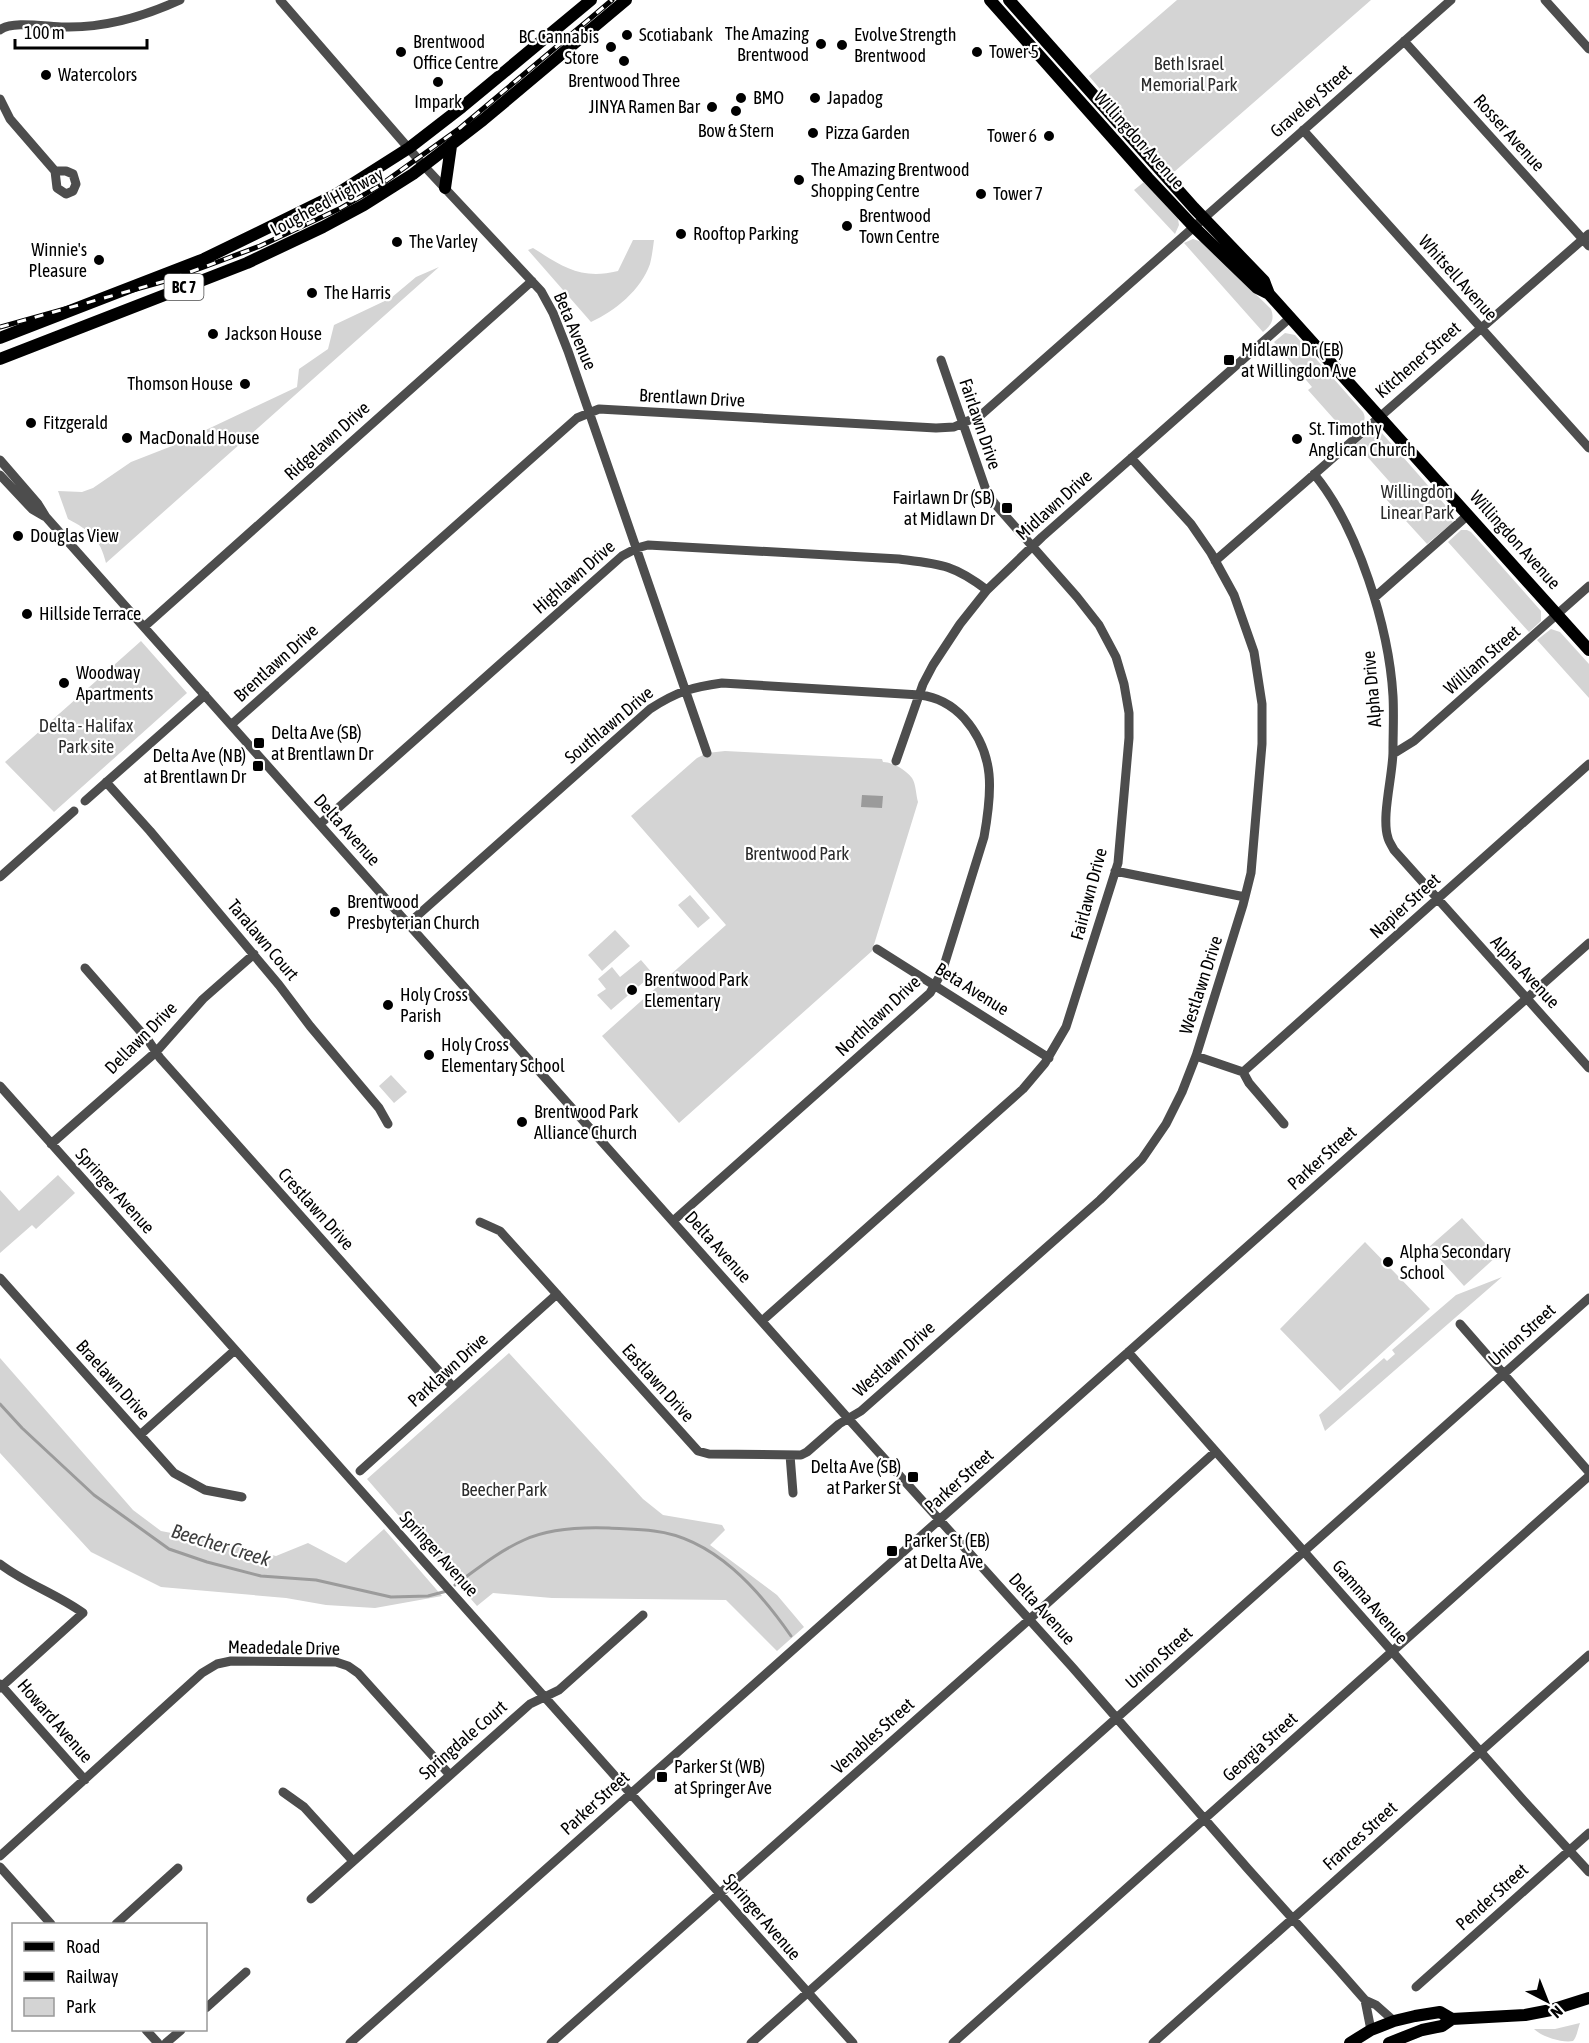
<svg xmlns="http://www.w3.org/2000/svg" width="1589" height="2043" viewBox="0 0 1589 2043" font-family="'Asap Condensed',sans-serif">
<rect width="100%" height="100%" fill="#fff"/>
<path fill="#d4d4d4" d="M1177 0H1371L1174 172 1146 141 1140 140 1111 107 1110 101 1089 76Z
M1144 182 1178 219 1179 225 1175 234 1134 190Z
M1193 239 1202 242 1271 309C1275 320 1271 325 1263 332L1184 243Z
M633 240H654C653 248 652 256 650 264 641 290 615 311 591 322L528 250 533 248C563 267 581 280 618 271Z
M439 267 106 563C100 538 90 531 68 519L58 491 82 492 93 488 131 462 172 446 297 387 299 369 328 349 334 325 391 298 416 277Z
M1285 333 1295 335 1363 412C1369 423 1357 429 1349 436L1308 390 1312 387 1274 342Z
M1378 430 1381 432 1454 515 1452 523 1427 544 1386 499 1396 489 1356 444 1370 432Z
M1461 530H1467L1471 532 1541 611V621L1529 632 1448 542Z
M1551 629 1560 632 1589 664V698L1537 640Z
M141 641 187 693 54 812 5 762Z
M725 751 882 759 883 762C893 762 906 770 912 778 916 784 916 795 918 802L872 951 679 1123 602 1036 726 925 631 816 697 758 707 753Z
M690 895 710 918 698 928 678 905Z
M615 930 630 946 602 971 588 955Z
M641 960 653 974 611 1010 597 995 606 989 598 979 612 967 620 977Z
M391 1075 407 1092 394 1103 379 1086Z
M58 1175 75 1193 36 1229 32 1225 0 1253V1190L19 1211Z
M1462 1218 1497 1256 1464 1286 1429 1247Z
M1365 1242 1430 1309 1340 1391 1280 1329Z
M1502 1277 1325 1431 1319 1415 1384 1358 1387 1361 1395 1354 1392 1350 1456 1295Z
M509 1353 643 1499 663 1515 722 1525 725 1530 710 1545 777 1595 804 1627 777 1651 726 1600 552 1598 493 1593 477 1606 367 1479Z
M0 1358 133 1510 161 1531 223 1543 276 1556 308 1543 346 1563 384 1529 442 1596 375 1608 326 1605 286 1598 161 1587 91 1552 0 1453Z
M1580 2023C1578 2028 1577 2037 1573 2041 1562 2043 1542 2037 1534 2029H1555Z"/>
<path fill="#9b9b9b" d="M862 795 883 796 882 808 861 807Z"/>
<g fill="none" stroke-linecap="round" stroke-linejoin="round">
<path stroke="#9b9b9b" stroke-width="3" d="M63 741 74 752
M0 1404 22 1428 94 1495 169 1549 207 1562 261 1576 316 1580 391 1597 428 1596 447 1591
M455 1585C477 1569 499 1551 524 1540 550 1528 581 1527 609 1528 624 1529 639 1529 654 1531 714 1538 759 1590 791 1636"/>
<path stroke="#4d4d4d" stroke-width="9" d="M280 0 424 166 541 291 553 313 568 351 707 753
M1545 0 1589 49
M0 30C11 20 48 27 64 27 105 28 143 17 180 0
M1404 41 1589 246
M0 99 10 119 55 171 57 188 66 194 73 191 76 184 73 174 66 171H55
M1303 130 1589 448
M0 460 38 504 46 517 854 1425 1073 1668 1248 1869 1336 1967 1365 2000 1371 2030
M1314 474C1358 527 1389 628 1393 696 1394 714 1393 733 1393 751 1393 775 1381 817 1388 838 1389 842 1392 846 1394 850L1589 1068
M0 475 32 509 44 516
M1215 561 1589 234
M1375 597 1468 515
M144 627 532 281
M232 724 577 418 599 409 936 428 954 427 981 415 1451 0
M1393 754 1414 741 1589 586
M896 761 923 684 933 665 960 624 987 590 1042 537 1291 317
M106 782 150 831 279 985 310 1026 379 1108 388 1124
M85 801 205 695
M320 824 622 556 637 548 648 545 899 559C940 564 953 564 987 590
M1115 871 1245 897
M0 877 74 811
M409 923 650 709C676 692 692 687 722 683L920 695C937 697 952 705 964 718 996 754 992 792 984 837L942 972 930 993 673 1221
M877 949 1049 1058
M85 968 148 1040 160 1058 453 1387
M1196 1056 1243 1072 1249 1083 1284 1124
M1243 1072 1589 764
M0 1086 853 2043
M51 1144 156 1052 203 999 254 954
M480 1222 500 1231 698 1451 709 1454 801 1455 807 1452 839 1424 861 1411 1100 1200 1142 1159 1166 1124 1182 1092 1196 1056 1243 905 1251 873 1262 744V704L1254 652 1234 595 1211 553 1191 524 1131 458
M0 1278 174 1473 205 1490 242 1497
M762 1321 1023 1089 1045 1063 1066 1027 1118 863 1129 738V713L1124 684 1116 657 1099 625 1077 597 995 504 987 493 941 360
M1460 1324 1589 1472
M1128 1352 1524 1801 1589 1872
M140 1435 235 1350
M790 1455 793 1493
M360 1471 557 1294
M0 1564C26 1584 57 1594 83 1613L0 1688
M0 1684 85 1780
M283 1792 304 1807 353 1861
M0 1856 202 1673 217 1664 231 1661 336 1662 348 1666 358 1673 449 1774
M0 1867 51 1924
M311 1899 530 1704 559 1690 643 1615
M116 1924 178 1868
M1416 1987 1589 1833
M1365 2000 1376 2005 1394 2021
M206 2008 246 1972
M146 2030 158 2043
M166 2043 181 2030
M350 2043 1589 943
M551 2043 1022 1626 1215 1452
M751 2043 1589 1298
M953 2043 1589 1476
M1153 2043 1589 1655"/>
<path stroke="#000" stroke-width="12" d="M990 0 1148 178 1193 226 1257 288 1269 294
M1009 0 1194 208 1264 281 1269 294 1589 650
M445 188 451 146
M0 338 204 259 335 195 409 148 462 107 591 0
M0 359 247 263 323 227 364 205 413 174 483 120 626 0
M1350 2043 1371 2030 1394 2021 1415 2016 1440 2012 1452 2019
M1389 2043 1422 2030 1442 2026 1452 2019 1525 2015 1551 2010 1589 1998"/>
<g stroke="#000" stroke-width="5">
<path id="rail" d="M0 327 165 281 204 267 260 246 341 208 379 186 460 128 612 0"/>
</g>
<use href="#rail" stroke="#fff" stroke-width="3" stroke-dasharray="9" stroke-linecap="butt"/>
</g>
<g fill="#000" stroke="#fff" stroke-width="2">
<circle cx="627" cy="35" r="6"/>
<circle cx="821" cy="44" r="6"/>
<circle cx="842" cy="45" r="6"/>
<circle cx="611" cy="47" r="6"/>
<circle cx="401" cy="52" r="6"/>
<circle cx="977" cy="52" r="6"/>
<circle cx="624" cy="61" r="6"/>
<circle cx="46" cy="75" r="6"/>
<circle cx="438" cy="82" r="6"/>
<circle cx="741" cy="98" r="6"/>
<circle cx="815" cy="98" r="6"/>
<circle cx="712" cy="107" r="6"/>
<circle cx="736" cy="111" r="6"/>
<circle cx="813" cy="133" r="6"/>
<circle cx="1049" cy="136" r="6"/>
<circle cx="799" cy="180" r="6"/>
<circle cx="981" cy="194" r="6"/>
<circle cx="847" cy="226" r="6"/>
<circle cx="681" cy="234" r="6"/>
<circle cx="397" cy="242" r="6"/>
<circle cx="99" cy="260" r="6"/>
<circle cx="312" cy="293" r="6"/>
<circle cx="213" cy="334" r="6"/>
<rect x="1223" y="354" width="12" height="12" rx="3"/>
<circle cx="245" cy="384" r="6"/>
<circle cx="31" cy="423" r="6"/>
<circle cx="127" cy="438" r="6"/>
<circle cx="1297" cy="439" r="6"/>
<rect x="1001" y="502" width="12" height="12" rx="3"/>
<circle cx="18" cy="536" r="6"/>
<circle cx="27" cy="614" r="6"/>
<circle cx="64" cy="683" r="6"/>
<rect x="253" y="737" width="12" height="12" rx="3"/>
<rect x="252" y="760" width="12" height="12" rx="3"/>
<circle cx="335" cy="912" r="6"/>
<circle cx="632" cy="990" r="6"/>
<circle cx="388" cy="1005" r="6"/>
<circle cx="429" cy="1055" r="6"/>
<circle cx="522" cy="1122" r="6"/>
<circle cx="1388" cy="1262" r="6"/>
<rect x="907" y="1471" width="12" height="12" rx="3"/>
<rect x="886" y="1545" width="12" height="12" rx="3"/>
<rect x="656" y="1771" width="12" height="12" rx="3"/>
</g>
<g text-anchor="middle" stroke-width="4.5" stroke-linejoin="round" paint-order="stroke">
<rect fill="#fff" stroke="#4c4c4c" stroke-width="1.5" x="164.5" y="274" width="39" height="26" rx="4.5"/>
<g font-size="16" font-weight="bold" fill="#000">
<text x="184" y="293">BC 7</text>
</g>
<g font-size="18" fill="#000" stroke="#fff" text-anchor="start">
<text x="809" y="40" text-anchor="end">The Amazing<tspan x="809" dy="21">Brentwood</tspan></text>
<text x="639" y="41">Scotiabank</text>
<text x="854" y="41">Evolve Strength<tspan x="854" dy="21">Brentwood</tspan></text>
<text x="599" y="43" text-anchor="end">BC Cannabis<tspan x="599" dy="21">Store</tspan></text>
<text x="413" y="48">Brentwood<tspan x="413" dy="21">Office Centre</tspan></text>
<text x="989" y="58">Tower 5</text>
<text x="58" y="81">Watercolors</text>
<text x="624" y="87" text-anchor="middle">Brentwood Three</text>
<text x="753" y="104">BMO</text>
<text x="827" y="104">Japadog</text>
<text x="438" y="108" text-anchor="middle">Impark</text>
<text x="700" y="113" text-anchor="end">JINYA Ramen Bar</text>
<text x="736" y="137" text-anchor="middle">Bow &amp; Stern</text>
<text x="825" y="139">Pizza Garden</text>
<text x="1037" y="142" text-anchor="end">Tower 6</text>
<text x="811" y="176">The Amazing Brentwood<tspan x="811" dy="21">Shopping Centre</tspan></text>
<text x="993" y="200">Tower 7</text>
<text x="859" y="222">Brentwood<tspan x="859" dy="21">Town Centre</tspan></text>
<text x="693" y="240">Rooftop Parking</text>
<text x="409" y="248">The Varley</text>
<text x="87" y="256" text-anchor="end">Winnie's<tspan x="87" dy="21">Pleasure</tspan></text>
<text x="324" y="299">The Harris</text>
<text x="225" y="340">Jackson House</text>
<text x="1241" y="356">Midlawn Dr (EB)<tspan x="1241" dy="21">at Willingdon Ave</tspan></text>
<text x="233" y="390" text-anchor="end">Thomson House</text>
<text x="43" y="429">Fitzgerald</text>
<text x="1309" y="435">St. Timothy<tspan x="1309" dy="21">Anglican Church</tspan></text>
<text x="139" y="444">MacDonald House</text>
<text x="995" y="504" text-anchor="end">Fairlawn Dr (SB)<tspan x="995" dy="21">at Midlawn Dr</tspan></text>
<text x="30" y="542">Douglas View</text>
<text x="39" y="620">Hillside Terrace</text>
<text x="76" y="679">Woodway<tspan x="76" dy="21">Apartments</tspan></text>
<text x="271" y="739">Delta Ave (SB)<tspan x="271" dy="21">at Brentlawn Dr</tspan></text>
<text x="246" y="762" text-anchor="end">Delta Ave (NB)<tspan x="246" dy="21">at Brentlawn Dr</tspan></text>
<text x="347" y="908">Brentwood<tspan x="347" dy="21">Presbyterian Church</tspan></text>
<text x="644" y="986">Brentwood Park<tspan x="644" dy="21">Elementary</tspan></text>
<text x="400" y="1001">Holy Cross<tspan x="400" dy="21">Parish</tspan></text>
<text x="441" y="1051">Holy Cross<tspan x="441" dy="21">Elementary School</tspan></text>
<text x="534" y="1118">Brentwood Park<tspan x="534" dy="21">Alliance Church</tspan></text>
<text x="1400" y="1258">Alpha Secondary<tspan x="1400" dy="21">School</tspan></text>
<text x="901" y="1473" text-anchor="end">Delta Ave (SB)<tspan x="901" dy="21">at Parker St</tspan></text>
<text x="904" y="1547">Parker St (EB)<tspan x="904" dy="21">at Delta Ave</tspan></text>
<text x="674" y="1773">Parker St (WB)<tspan x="674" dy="21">at Springer Ave</tspan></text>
</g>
<g font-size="18" fill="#2b2b2b" stroke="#fff">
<text x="1189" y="70">Beth Israel<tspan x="1189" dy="21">Memorial Park</tspan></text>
<text x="1417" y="498">Willingdon<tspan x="1417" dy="21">Linear Park</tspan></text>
<text x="86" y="732">Delta - Halifax<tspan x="86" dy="21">Park site</tspan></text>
<text x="797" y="860">Brentwood Park</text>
<text x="504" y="1496">Beecher Park</text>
</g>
<g font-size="18" fill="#000" stroke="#fff">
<text transform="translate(1311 101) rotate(-41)" y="6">Graveley Street</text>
<text transform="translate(1509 133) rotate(48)" y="6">Rosser Avenue</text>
<text transform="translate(1139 140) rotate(48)" y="6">Willingdon Avenue</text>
<text transform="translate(327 202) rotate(-28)" y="6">Lougheed Highway</text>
<text transform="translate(1458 278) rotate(48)" y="6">Whitsell Avenue</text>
<text transform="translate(575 331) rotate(67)" y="6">Beta Avenue</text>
<text transform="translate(1418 360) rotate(-41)" y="6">Kitchener Street</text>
<text transform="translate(692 398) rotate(3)" y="6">Brentlawn Drive</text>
<text transform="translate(980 424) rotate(71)" y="6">Fairlawn Drive</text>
<text transform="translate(327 441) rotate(-42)" y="6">Ridgelawn Drive</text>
<text transform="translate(1054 505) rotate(-42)" y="6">Midlawn Drive</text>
<text transform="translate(1515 540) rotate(48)" y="6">Willingdon Avenue</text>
<text transform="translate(574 577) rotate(-41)" y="6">Highlawn Drive</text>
<text transform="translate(1482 660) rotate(-41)" y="6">William Street</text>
<text transform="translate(276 663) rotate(-42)" y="6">Brentlawn Drive</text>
<text transform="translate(1372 689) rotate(-95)" y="6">Alpha Drive</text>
<text transform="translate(609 725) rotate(-40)" y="6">Southlawn Drive</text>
<text transform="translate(347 830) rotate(48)" y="6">Delta Avenue</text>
<text transform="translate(1089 894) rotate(-75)" y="6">Fairlawn Drive</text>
<text transform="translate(1405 906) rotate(-42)" y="6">Napier Street</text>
<text transform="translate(263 940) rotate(50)" y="6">Taralawn Court</text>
<text transform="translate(1525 972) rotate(47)" y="6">Alpha Avenue</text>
<text transform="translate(1201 985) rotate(-72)" y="6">Westlawn Drive</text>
<text transform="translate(972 989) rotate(32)" y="6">Beta Avenue</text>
<text transform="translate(878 1016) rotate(-43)" y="6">Northlawn Drive</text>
<text transform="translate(141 1038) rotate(-45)" y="6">Dellawn Drive</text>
<text transform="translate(1322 1158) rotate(-42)" y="6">Parker Street</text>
<text transform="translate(115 1191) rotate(48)" y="6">Springer Avenue</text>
<text transform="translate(316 1209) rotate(48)" y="6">Crestlawn Drive</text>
<text transform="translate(718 1247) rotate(48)" y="6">Delta Avenue</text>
<text transform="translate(1522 1335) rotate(-42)" y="6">Union Street</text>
<text transform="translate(894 1359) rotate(-42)" y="6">Westlawn Drive</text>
<text transform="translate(448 1370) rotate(-42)" y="6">Parklawn Drive</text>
<text transform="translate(113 1380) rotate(48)" y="6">Braelawn Drive</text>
<text transform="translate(658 1383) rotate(48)" y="6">Eastlawn Drive</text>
<text transform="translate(959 1481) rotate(-42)" y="6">Parker Street</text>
<text transform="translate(439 1554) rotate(48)" y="6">Springer Avenue</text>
<text transform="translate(1370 1602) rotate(49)" y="6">Gamma Avenue</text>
<text transform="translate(1042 1609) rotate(48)" y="6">Delta Avenue</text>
<text transform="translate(284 1648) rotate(1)" y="6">Meadedale Drive</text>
<text transform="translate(1159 1658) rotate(-42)" y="6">Union Street</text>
<text transform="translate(55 1721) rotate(49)" y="6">Howard Avenue</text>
<text transform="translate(873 1736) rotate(-42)" y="6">Venables Street</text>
<text transform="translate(463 1740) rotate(-41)" y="6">Springdale Court</text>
<text transform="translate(1260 1747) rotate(-42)" y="6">Georgia Street</text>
<text transform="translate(595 1803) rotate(-42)" y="6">Parker Street</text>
<text transform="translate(1360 1836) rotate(-42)" y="6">Frances Street</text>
<text transform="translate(1492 1897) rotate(-42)" y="6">Pender Street</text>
<text transform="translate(762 1917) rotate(49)" y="6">Springer Avenue</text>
</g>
<g font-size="20" font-style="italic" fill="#3c3c3c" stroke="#fff">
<text transform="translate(221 1545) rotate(17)" y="7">Beecher Creek</text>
</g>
</g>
<rect x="12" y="1923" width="195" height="108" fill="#ffffff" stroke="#999999" stroke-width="1.5"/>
<rect x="24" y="1942" width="30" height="9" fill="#000000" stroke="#999999" stroke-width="1.5"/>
<text x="66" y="1953" font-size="18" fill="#000000">Road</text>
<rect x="24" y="1972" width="30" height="9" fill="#000000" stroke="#999999" stroke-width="1.5"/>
<text x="66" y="1983" font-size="18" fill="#000000">Railway</text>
<rect x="24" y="1998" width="30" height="18" fill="#d4d4d4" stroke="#999999" stroke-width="1.5"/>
<text x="66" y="2013" font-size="18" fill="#000000">Park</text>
<g transform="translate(1547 2001) rotate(138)" stroke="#ffffff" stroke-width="4.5" paint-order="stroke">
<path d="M0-4.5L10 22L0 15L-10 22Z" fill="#000000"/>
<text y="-9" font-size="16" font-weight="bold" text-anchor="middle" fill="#000000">N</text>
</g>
<path d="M15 39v9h132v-9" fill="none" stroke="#000000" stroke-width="3"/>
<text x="24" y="39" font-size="18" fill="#000000" stroke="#ffffff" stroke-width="4.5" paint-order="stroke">100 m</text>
</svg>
